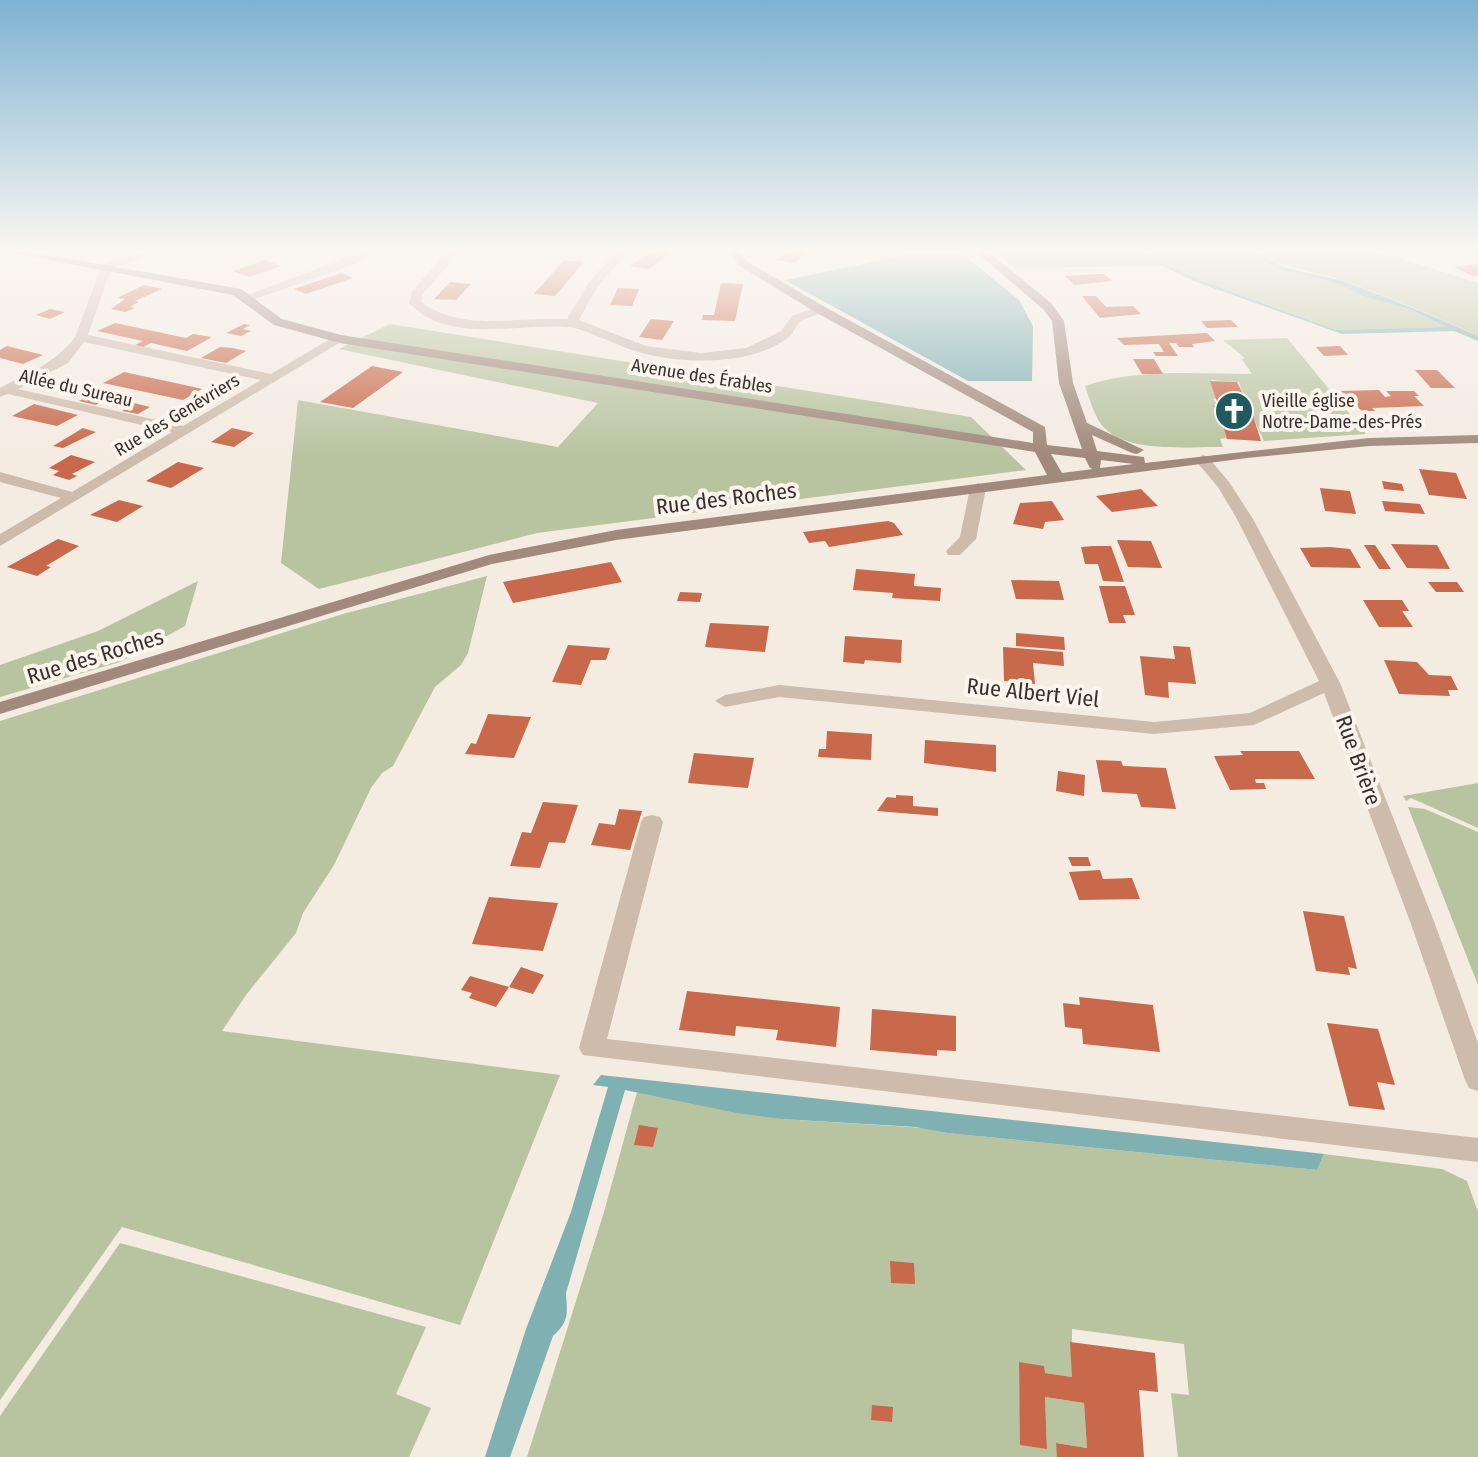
<svg xmlns="http://www.w3.org/2000/svg" width="1478" height="1457" viewBox="0 0 1478 1457" font-family="'Fira Sans Condensed',sans-serif">
<rect width="100%" height="100%" fill="#f4ebe1"/>
<path fill="#b8c4a0" d="M993 251H1132L1165 266 1016 268Z
M1139 251H1246L1277 269 1335 283 1366 297 1412 310 1446 327 1336 330 1202 281Z
M1257 251H1376L1478 283V336C1434 315 1390 298 1345 281 1314 270 1284 270 1257 251Z
M390 324 971 417 1026 470 537 533 319 589 281 563 298 400 558 447 598 403 339 349Z
M1287 338 1366 434 1264 441 1250 410H1253L1248 409 1239 382 1211 380 1217 398 1213 399 1218 405 1213 406 1218 409 1227 438 1220 439 1223 447C1189 446 1119 455 1099 421 1093 411 1089 397 1085 386 1138 368 1196 374 1252 374L1242 359 1245 358 1223 340Z
M487 576 468 653 461 665 435 687 393 766 382 773 371 788 334 865 303 913 296 933 246 995 222 1031 560 1075 460 1325 122 1227 0 1400V721L343 614Z
M198 581 185 626 120 662 0 697V665L98 631Z
M1478 783V828L1411 798 1406 801 1403 796Z
M1408 807 1425 809 1478 832V985Z
M637 1092 781 1119 925 1128 947 1133 1317 1170 1324 1154 1442 1169 1467 1181 1478 1212V1457H1178L1171 1393 1189 1395 1184 1344 1072 1329V1377L1045 1373 1019 1363 1021 1445 1047 1448 1045 1397 1084 1403 1087 1448 1057 1443V1457H527L604 1212Z
M120 1243 426 1327 396 1394 431 1408 409 1457H0V1416Z"/>
<path fill="#7fb0b2" d="M1132 251H1139L1202 281 1336 330 1446 327 1412 310 1366 297 1335 283 1277 269 1246 251C1261 251 1271 262 1285 267 1305 274 1326 275 1346 282 1391 299 1434 316 1478 336V341L1454 331 1342 334 1196 282Z
M922 252 965 256 1019 300 1033 326 1032 381H968L785 280Z
M601 1075 1324 1154 1317 1170 947 1133 916 1127 781 1119 737 1113 625 1090 566 1293C567 1312 570 1321 553 1336L510 1457H485L526 1329 571 1212 608 1087 593 1085Z"/>
<path fill="#c8694b" d="M652 251H673L649 269 630 266Z
M787 251H808L795 263 777 260Z
M265 260 281 266 249 277 233 271Z
M564 260 584 262 555 296 534 294Z
M1478 264V275L1473 276 1454 267Z
M341 273 353 278 306 294 294 289Z
M1098 274H1104L1112 281 1074 285 1065 276Z
M450 282 471 284 456 300 434 299Z
M721 283 743 284 735 321 702 320 703 315H714Z
M144 285 162 289 135 301 139 302 130 307 135 308 125 312 111 309 125 299 117 298Z
M618 288 639 289 632 306 610 305Z
M1082 296H1096L1106 307 1133 306 1141 314 1100 318Z
M50 309 65 312 50 319 36 315Z
M651 319 674 321 662 340 639 337Z
M1231 320 1238 327 1207 328 1201 321Z
M115 323 186 338 193 334 212 337 187 351 151 343 143 347 135 345 143 341 97 331Z
M244 324 250 325 243 329 251 331 241 336 226 333Z
M1207 333 1215 341 1192 344 1194 347H1179L1176 343H1169L1178 356H1156L1153 352H1164L1159 344 1124 345 1117 338Z
M7 346 43 355 23 364 0 358V350Z
M1340 346 1348 355 1324 356 1316 347Z
M220 347 233 348 246 351 226 363 201 358Z
M1133 359H1154L1163 374H1142Z
M372 366 403 372 353 408 320 402Z
M1415 370H1437L1455 388H1431Z
M124 372 180 384 202 389 183 400 103 383Z
M1210 381 1237 382 1252 412 1261 441 1227 439 1218 409 1212 406 1218 405Z
M1379 390 1385 397 1391 396 1386 391H1414L1419 396H1414L1424 406 1372 408 1375 411H1362L1341 391Z
M91 394 100 396 108 398 96 405 79 401Z
M134 403 150 407 138 414 122 411Z
M34 404 78 415 57 426 12 416Z
M83 428 96 432 63 448 53 446Z
M232 428 254 433 234 447 211 442Z
M71 455 95 462 72 474 77 476 69 480 53 475 59 471 49 468Z
M178 462 204 468 171 488 146 481Z
M1419 469 1456 473 1467 499 1429 495Z
M1382 481 1402 484 1404 491 1384 489Z
M1320 488 1350 491 1356 514 1325 511Z
M1141 489 1158 506 1112 512 1096 496Z
M119 500 143 506 117 522 90 515Z
M1052 501 1064 520 1045 522 1043 529 1013 524 1020 503Z
M1382 501 1420 504 1425 514 1385 511Z
M888 521 894 523 903 535 829 547 825 541 809 543 803 532Z
M58 539 79 546 46 566 51 567 37 576 7 567Z
M1117 540 1151 541 1162 568 1128 567Z
M1391 544 1437 545 1450 569 1407 568Z
M1364 545H1375L1391 569H1379Z
M1093 546H1111L1124 582 1103 581 1098 564H1085L1081 547Z
M1330 547 1350 549 1361 568 1311 567 1300 548Z
M611 562 622 582 513 603 503 582Z
M856 569 915 574 914 586 941 588 940 601 892 598 893 593 853 590Z
M1011 580 1059 581 1064 600 1016 599Z
M1428 582H1457L1464 592H1436Z
M1099 586H1125L1135 615H1123L1126 623H1109Z
M680 592 702 593 700 602 677 601Z
M1363 600H1402L1409 611H1402L1413 627H1379Z
M710 623 769 626 765 652 705 647Z
M1016 633 1064 637 1065 650 1016 646Z
M845 636 902 640 901 663 865 660 864 664 843 662Z
M568 645 610 648 606 660H591L581 685 552 682Z
M1173 646 1190 647 1196 684 1168 682 1169 698 1145 695 1140 656 1175 659Z
M1003 647 1063 652 1064 666 1033 663 1035 684 1004 681Z
M1384 660 1417 662 1429 675 1451 676 1458 690H1448L1450 696 1399 694Z
M488 714 531 717 514 758 465 754 471 743 476 744Z
M827 731 872 734 871 760 818 757 819 749H826Z
M925 740 996 745V772L924 763Z
M1240 751H1299L1315 779H1255L1256 783H1264L1266 789 1230 790 1214 756 1243 755Z
M694 753 754 758 748 788 688 783Z
M1096 760 1121 761 1123 766 1166 768 1176 809 1141 807 1137 794 1102 792Z
M1058 771 1085 775 1084 796 1056 791Z
M896 795 913 796V806L938 808V816L877 811 887 797 896 798Z
M543 802 578 805 565 843 549 842 540 868 510 866 522 832 531 833Z
M619 809 642 811 630 850 591 845 599 823 615 825Z
M1068 857H1088L1091 866H1072Z
M1100 870 1103 879 1132 878 1140 899 1079 900 1069 872Z
M489 897 558 903 543 951 472 944Z
M1303 911 1344 916 1357 969 1348 967 1350 975 1316 971Z
M521 967 544 975 533 994 509 987Z
M470 976 509 987 496 1007 469 998 472 993 461 990Z
M687 991 840 1007 836 1047 776 1040 778 1030 736 1026 735 1036 679 1030Z
M1079 997 1153 1005 1160 1052 1083 1044 1082 1029 1065 1027 1063 1003 1080 1005Z
M872 1009 956 1016V1051L937 1050V1056L870 1050Z
M1327 1023 1378 1029 1395 1085 1377 1082 1385 1110 1349 1106Z
M639 1125 658 1128 653 1147 634 1145Z
M890 1261 914 1263 915 1284 891 1283Z
M1070 1342 1155 1353 1158 1392 1139 1390 1144 1457H1057L1056 1443 1087 1448 1084 1403 1045 1397 1047 1449 1020 1445 1019 1362 1044 1366 1045 1373 1072 1377Z
M872 1405 893 1407 892 1422 871 1420Z"/>
<g fill="none" stroke-linecap="round" stroke-linejoin="round">
<path fill="#cdbbac" fill-rule="evenodd" d="M145 251H161L111 269 88 335 271 374 335 336 346 339 0 546V534L61 498 0 482V472L72 492 172 432 8 394 0 397V388C28 373 56 363 75 337L102 265ZM84 342 261 380 183 426 18 389 68 363Z
M365 251H379L353 265 249 301 239 298Z
M448 251H460L422 295 421 302C464 333 517 316 567 319L589 282 617 251H629L597 287 579 320 646 346 701 353 746 348 781 331 792 316 821 306 827 310C820 316 807 316 800 322 795 326 794 333 789 337 753 366 678 365 635 351 616 345 584 328 567 327 516 323 449 345 409 303L412 291Z
M1203 455 1208 457 1229 482 1253 519 1340 683 1435 924 1478 1043V1091L1469 1088 1465 1080 1411 924 1324 693 1254 725 1154 734 779 697 725 707 715 701 725 695 779 685 1154 722 1250 713 1319 681 1237 519 1218 487 1195 460Z
M978 483 986 488 976 539 960 555H948L946 551 960 537 970 488Z
M652 815 660 817 663 822 607 1039 1478 1138V1162L583 1055 579 1048 641 822 644 817Z"/>
<path fill="#a18a7d" fill-rule="evenodd" d="M2 251H25L241 289 282 319 341 335 1033 443V432L817 313 740 266 727 251H739L748 262 825 307 1045 427 1047 445 1082 449 1059 383 1052 321 1043 309 975 251H987L1051 303 1064 321 1073 383 1087 423 1144 450 1137 454 1132 453 1092 435 1097 451 1144 457 1145 463 1369 438 1478 435V443L1369 446 1247 458 616 540 492 564 0 714V702L489 555 616 530 1047 475 1035 452 340 343 274 325 233 295ZM1051 454 1085 458 1090 468 1093 469 1062 473ZM1101 460 1134 464 1100 468Z"/>
</g>
<linearGradient id="sky" x2="0" y2="1"><stop stop-color="#7eb2d2"/><stop offset="0.55" stop-color="#faf6f2"/><stop offset="1" stop-color="#faf6f2" stop-opacity="0"/></linearGradient>
<rect width="1478" height="455" fill="url(#sky)"/>
<defs>
<g id="church-disc" transform="scale(2)"><circle r="9.5" fill="#1f5a5e" stroke="#fbf5ee"/><path d="M-1.2-6h2.4v3.5h3.3v2.4h-3.3V6h-2.4V-.1h-3.3v-2.4h3.3Z" fill="#fff"/></g>
</defs>
<g fill-rule="evenodd">
<use href="#church-disc" x="1234" y="411"/>
</g>
<g text-anchor="middle" stroke-width="8" stroke-linejoin="round" paint-order="stroke">
<g font-size="18" fill="#3b302b" stroke="#fbf5ee">
<text transform="translate(702 376) rotate(9)" y="6">Avenue des Érables</text>
<text transform="translate(76 388) rotate(13)" y="6">Allée du Sureau</text>
<text transform="translate(177 415) rotate(-31)" y="6">Rue des Genévriers</text>
</g>
<g font-size="18" fill="#3b302b" stroke="#fbf5ee" text-anchor="start">
<text x="1262" y="407">Vieille église<tspan x="1262" dy="21">Notre-Dame-des-Prés</tspan></text>
</g>
<g font-size="22" fill="#3b302b" stroke="#fbf5ee">
<text transform="translate(726 498) rotate(-7)" y="8">Rue des Roches</text>
<text transform="translate(95 656) rotate(-17)" y="8">Rue des Roches</text>
<text transform="translate(1033 692) rotate(6)" y="8">Rue Albert Viel</text>
<text transform="translate(1359 760) rotate(70)" y="8">Rue Brière</text>
</g>
</g>
</svg>
